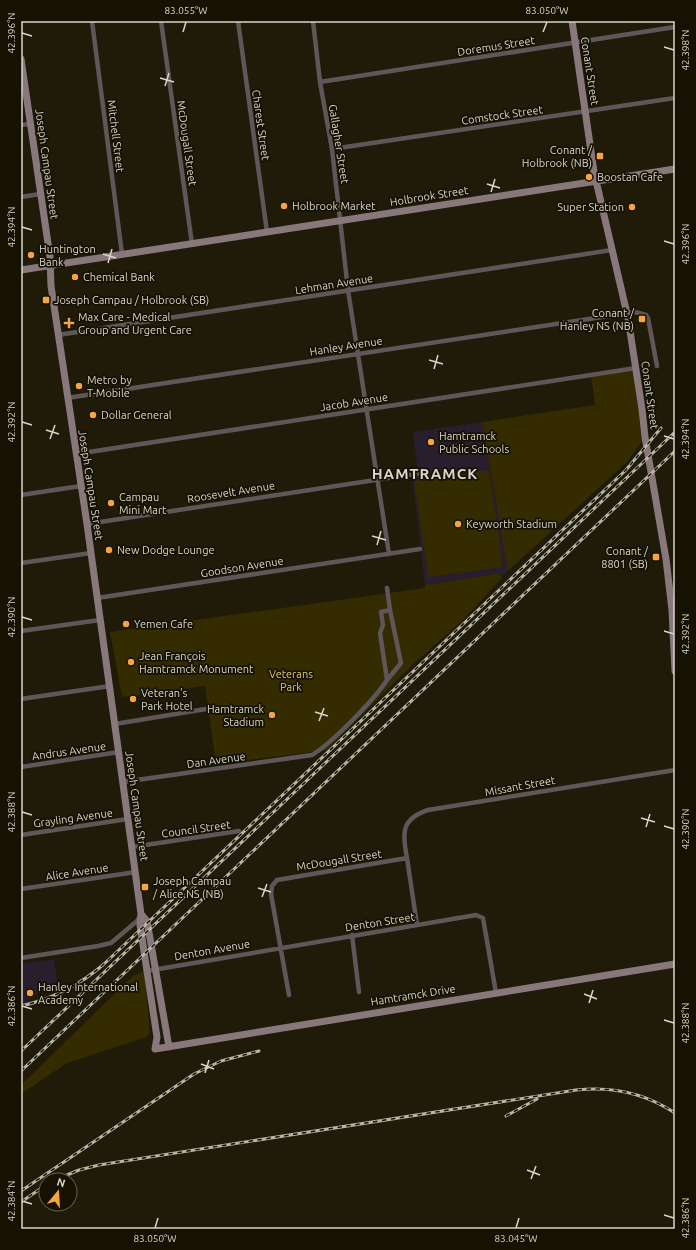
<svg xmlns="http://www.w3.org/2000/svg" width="696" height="1250" viewBox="0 0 696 1250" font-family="Ubuntu,sans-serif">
<rect width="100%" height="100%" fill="#201b09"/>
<path fill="#281e2d" d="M482 422 508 571 502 576 500 573 425 585 412 474 418 473 413 432Z
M54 959 57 981 21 1005V964Z"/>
<path fill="#342b01" d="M636 368 645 437 628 461 508 571 482 422 595 405 591 376Z
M489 470 503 567 428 577 414 481Z
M500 573 502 578 462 621 410 667 327 750 216 764 205 686 122 697 110 632 425 588V585Z
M144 971 150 1032 147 1037 67 1063 21 1094V1085L133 976Z"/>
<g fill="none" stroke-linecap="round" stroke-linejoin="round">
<path stroke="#605659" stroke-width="4.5" d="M92 21 122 254
M161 21 192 244
M238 21 267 232
M313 21 320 82 332 149 348 290 389 554
M320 82 675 27
M21 125 30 124
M332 149 675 98
M21 197 40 194
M58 335 612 250
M67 398 635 312 646 315 648 318 657 366
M76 454 636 368
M21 495 81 486
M87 524 421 473
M21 563 91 553
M387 588 390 610
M97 598 420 549
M21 631 100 620
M21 699 110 686
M115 724 206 709
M21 767 119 752
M123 782 312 755C332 743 374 700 387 680L380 633 383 625 381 612 390 610 401 663 387 680
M21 835 128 819
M132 847 239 831
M407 858C402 833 401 819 428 810L675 770
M21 889 136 872
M352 935 359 992
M21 958 98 946 111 943 137 921 140 916
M147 971 476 915 483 918 496 993
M289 995 271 894 272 886 277 880 407 858 417 925"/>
<path stroke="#88787c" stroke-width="7" d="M572 21 594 172 628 318 642 409 645 437 666 559 672 610 675 671
M21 59 50 257 51 286 87 524 141 914
M21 270 675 169
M169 1047 147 921 141 914 140 925 157 1037 155 1049 675 964"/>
<g stroke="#b8b5a8" stroke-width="3">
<path id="rail" d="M21 1006C52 999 80 985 104 964L626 470 661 428
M21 1051 675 432
M21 1071 675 451
M506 1116 537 1099
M55 1180 79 1170 99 1165 576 1090C611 1086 645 1093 675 1113
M21 1191 194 1074 221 1061 259 1051
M21 1202 46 1185"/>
</g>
<use href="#rail" stroke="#161203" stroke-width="1.5" stroke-dasharray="4.5" stroke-linecap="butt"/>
</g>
<path fill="none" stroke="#d7d5c9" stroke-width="1.5" d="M183 32 186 22M543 32 547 22M22 33 32 36M664 47 674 50M160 78 174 82M165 86 169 73M487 184 500 188M491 192 495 179M22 227 32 230M664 241 674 244M103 254 116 258M108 263 112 249M429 360 443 364M434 369 438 355M22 422 32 425M46 430 59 434M664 436 674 439M50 439 55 425M372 536 386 540M377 545 381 531M22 617 32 620M664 631 674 634M315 712 328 716M319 721 324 708M22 812 32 815M641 818 655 822M664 826 674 829M646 827 650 814M258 888 271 892M262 897 267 884M584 994 597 999M589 1003 593 990M22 1006 32 1009M664 1020 674 1023M201 1064 214 1069M205 1073 209 1060M527 1170 540 1175M531 1179 536 1166M22 1201 32 1204M664 1215 674 1218M155 1228 158 1218M516 1228 519 1218"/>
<g fill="#f4a443" stroke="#161203" stroke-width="1.5">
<rect x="596" y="152" width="8" height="8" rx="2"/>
<circle cx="589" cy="177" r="4"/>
<circle cx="284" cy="206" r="4"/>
<circle cx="632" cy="207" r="4"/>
<circle cx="31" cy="255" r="4"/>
<circle cx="75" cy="277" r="4"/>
<rect x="42" y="296" width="8" height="8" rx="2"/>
<rect x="638" y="315" width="8" height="8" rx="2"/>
<path d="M67 317h4v4h4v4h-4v4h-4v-4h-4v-4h4z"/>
<circle cx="79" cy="386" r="4"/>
<circle cx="93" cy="415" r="4"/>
<circle cx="431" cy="442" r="4"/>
<circle cx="111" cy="503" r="4"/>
<circle cx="458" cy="524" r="4"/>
<circle cx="109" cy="550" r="4"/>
<rect x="652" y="553" width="8" height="8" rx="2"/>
<circle cx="126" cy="624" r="4"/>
<circle cx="131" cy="662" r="4"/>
<circle cx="133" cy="699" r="4"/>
<circle cx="272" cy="715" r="4"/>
<rect x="141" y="883" width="8" height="8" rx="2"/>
<circle cx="30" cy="993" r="4"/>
</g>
<g text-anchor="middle" stroke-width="3.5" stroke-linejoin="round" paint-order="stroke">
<g font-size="11" fill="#d7d5c9" stroke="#161203">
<text transform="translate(496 46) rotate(-9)" y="4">Doremus Street</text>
<text transform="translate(590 71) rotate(81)" y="4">Conant Street</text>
<text transform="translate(502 115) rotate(-8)" y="4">Comstock Street</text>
<text transform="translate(261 125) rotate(82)" y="4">Charest Street</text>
<text transform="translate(116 136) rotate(83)" y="4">Mitchell Street</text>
<text transform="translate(187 143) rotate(82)" y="4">McDougall Street</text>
<text transform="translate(339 144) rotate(81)" y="4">Gallagher Street</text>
<text transform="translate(47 164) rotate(82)" y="4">Joseph Campau Street</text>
<text transform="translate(429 196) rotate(-9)" y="4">Holbrook Street</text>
<text transform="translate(334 284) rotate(-9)" y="4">Lehman Avenue</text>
<text transform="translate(346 346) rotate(-9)" y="4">Hanley Avenue</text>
<text transform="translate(650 395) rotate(82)" y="4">Conant Street</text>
<text transform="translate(354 402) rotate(-9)" y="4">Jacob Avenue</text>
<text transform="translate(91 485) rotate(81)" y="4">Joseph Campau Street</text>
<text transform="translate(231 492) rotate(-9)" y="4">Roosevelt Avenue</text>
<text transform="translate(242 567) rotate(-9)" y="4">Goodson Avenue</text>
<text transform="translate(69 751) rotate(-8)" y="4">Andrus Avenue</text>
<text transform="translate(216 760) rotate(-8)" y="4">Dan Avenue</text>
<text transform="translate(520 786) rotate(-10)" y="4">Missant Street</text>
<text transform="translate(137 806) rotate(82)" y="4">Joseph Campau Street</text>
<text transform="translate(73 818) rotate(-8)" y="4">Grayling Avenue</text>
<text transform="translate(196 829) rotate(-8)" y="4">Council Street</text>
<text transform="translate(339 860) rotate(-9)" y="4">McDougall Street</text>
<text transform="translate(77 872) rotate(-9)" y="4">Alice Avenue</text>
<text transform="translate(380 922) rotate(-9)" y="4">Denton Street</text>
<text transform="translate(212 950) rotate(-10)" y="4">Denton Avenue</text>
<text transform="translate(413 995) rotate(-9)" y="4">Hamtramck Drive</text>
</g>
<g font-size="11" fill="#d7d5c9" stroke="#161203" text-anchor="start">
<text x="592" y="154" text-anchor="end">Conant /<tspan x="592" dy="13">Holbrook (NB)</tspan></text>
<text x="597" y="181">Boostan Cafe</text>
<text x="292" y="210">Holbrook Market</text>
<text x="624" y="211" text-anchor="end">Super Station</text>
<text x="39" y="253">Huntington<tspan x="39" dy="13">Bank</tspan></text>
<text x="83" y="281">Chemical Bank</text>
<text x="54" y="304">Joseph Campau / Holbrook (SB)</text>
<text x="634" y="317" text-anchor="end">Conant /<tspan x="634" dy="13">Hanley NS (NB)</tspan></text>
<text x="78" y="321">Max Care - Medical<tspan x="78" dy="13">Group and Urgent Care</tspan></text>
<text x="87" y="384">Metro by<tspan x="87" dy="13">T-Mobile</tspan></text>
<text x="101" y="419">Dollar General</text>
<text x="439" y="440">Hamtramck<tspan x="439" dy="13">Public Schools</tspan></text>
<text x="119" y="501">Campau<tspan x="119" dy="13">Mini Mart</tspan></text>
<text x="466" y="528">Keyworth Stadium</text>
<text x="117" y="554">New Dodge Lounge</text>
<text x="648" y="555" text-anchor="end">Conant /<tspan x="648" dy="13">8801 (SB)</tspan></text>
<text x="134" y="628">Yemen Cafe</text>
<text x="139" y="660">Jean François<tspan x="139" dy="13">Hamtramck Monument</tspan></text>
<text x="141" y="697">Veteran's<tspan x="141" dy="13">Park Hotel</tspan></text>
<text x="264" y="713" text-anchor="end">Hamtramck<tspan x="264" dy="13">Stadium</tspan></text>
<text x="153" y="885">Joseph Campau<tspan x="153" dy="13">/ Alice NS (NB)</tspan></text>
<text x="38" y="991">Hanley International<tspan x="38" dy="13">Academy</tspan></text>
</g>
<g font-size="11" fill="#dfc867" stroke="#161203">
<text x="291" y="678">Veterans<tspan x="291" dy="13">Park</tspan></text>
</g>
<g font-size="15" font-weight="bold" letter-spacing="1" fill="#d7d5c9" stroke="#161203">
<text x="425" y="479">HAMTRAMCK</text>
</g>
</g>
<rect width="696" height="1250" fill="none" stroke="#161203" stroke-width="44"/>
<g transform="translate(58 1192) rotate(18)"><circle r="19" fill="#161203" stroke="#636052"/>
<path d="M0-3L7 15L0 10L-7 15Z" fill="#f4a443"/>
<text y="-6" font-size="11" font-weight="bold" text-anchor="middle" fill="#d7d5c9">N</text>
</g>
<rect x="22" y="22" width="652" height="1206" fill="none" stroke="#d7d5c9" stroke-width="1.5"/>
<g font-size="10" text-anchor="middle" fill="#d7d5c9">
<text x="186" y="14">83.055°W</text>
<text x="547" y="14">83.050°W</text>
<text transform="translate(11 33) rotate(-90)" y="4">42.396°N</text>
<text transform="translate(685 50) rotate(-90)" y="4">42.398°N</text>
<text transform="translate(11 227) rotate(-90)" y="4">42.394°N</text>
<text transform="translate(685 244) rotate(-90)" y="4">42.396°N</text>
<text transform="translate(11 422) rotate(-90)" y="4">42.392°N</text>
<text transform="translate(685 439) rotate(-90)" y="4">42.394°N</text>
<text transform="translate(11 617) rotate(-90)" y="4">42.390°N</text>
<text transform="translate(685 634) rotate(-90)" y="4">42.392°N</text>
<text transform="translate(11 812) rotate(-90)" y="4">42.388°N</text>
<text transform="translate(685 829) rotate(-90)" y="4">42.390°N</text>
<text transform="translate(11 1006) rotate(-90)" y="4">42.386°N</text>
<text transform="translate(685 1023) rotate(-90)" y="4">42.388°N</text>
<text transform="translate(11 1201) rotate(-90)" y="4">42.384°N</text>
<text transform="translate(685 1218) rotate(-90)" y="4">42.386°N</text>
<text x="155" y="1242">83.050°W</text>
<text x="516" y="1242">83.045°W</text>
</g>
</svg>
